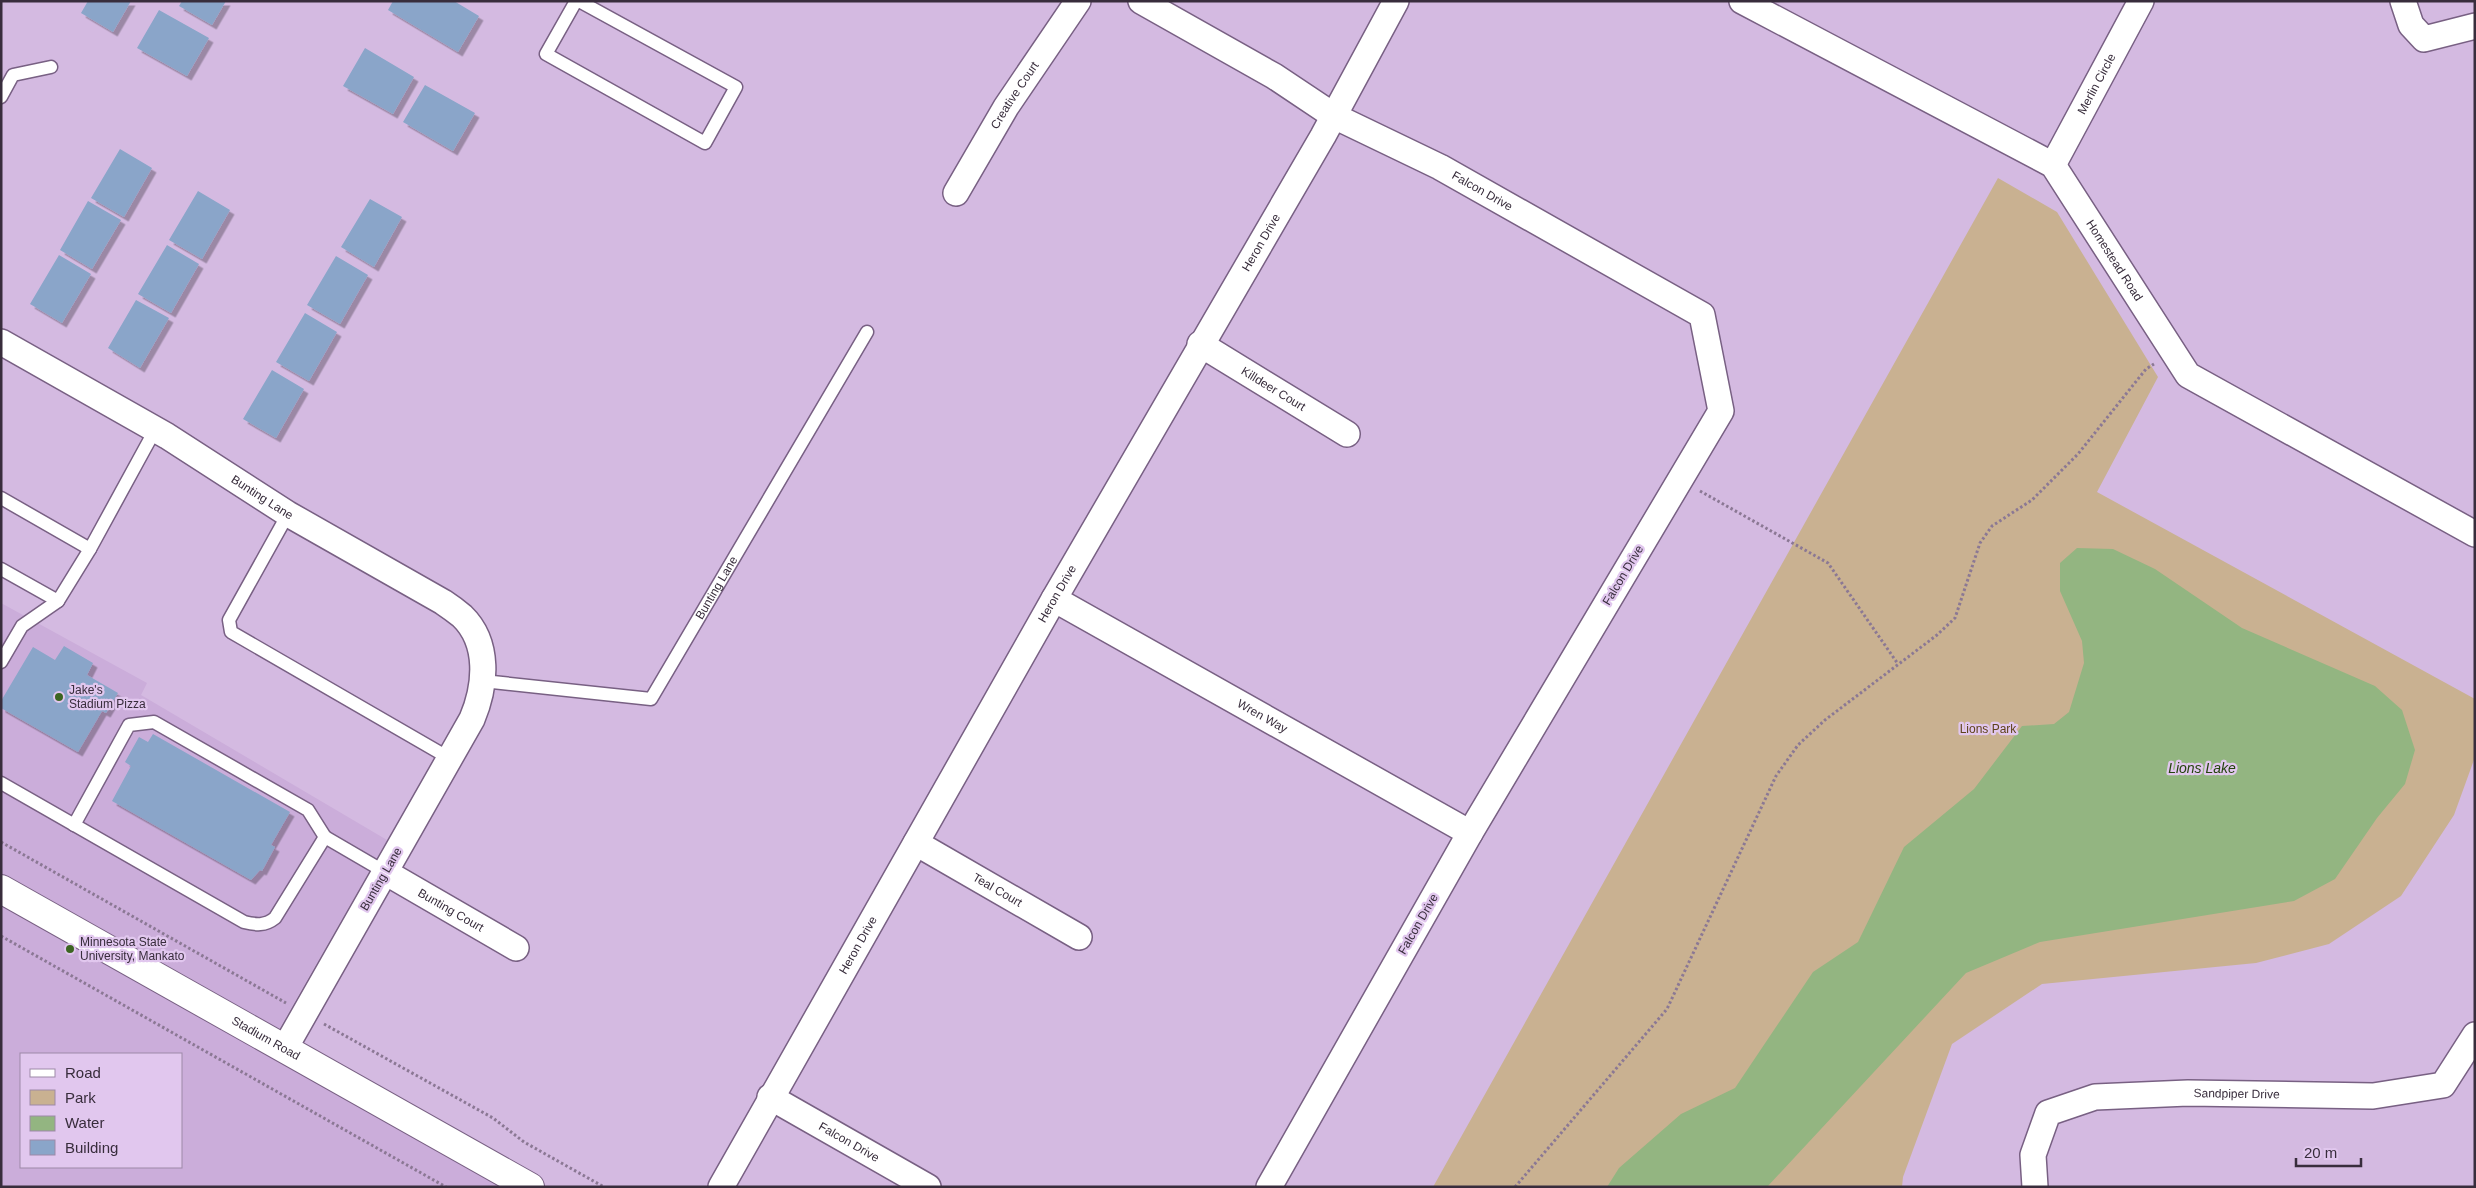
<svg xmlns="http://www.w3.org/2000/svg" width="2476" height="1188" viewBox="0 0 2476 1188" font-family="Arial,sans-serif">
<defs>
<filter id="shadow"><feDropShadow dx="4.5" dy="4.5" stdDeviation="0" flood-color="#0004"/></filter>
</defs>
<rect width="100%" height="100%" fill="#d4bae1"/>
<path fill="#cbadda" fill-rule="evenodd" d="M1 603 147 683 141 695 387 840 278 1031 538 1187H1ZM21 1054H181V1167H21Z"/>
<path fill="#c9b191" d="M1998 178 2057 212 2158 377 2097 492 2475 699V757L2454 815 2401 896 2329 944 2256 963 2042 984 1952 1044 1903 1177 1902 1187H1433Z"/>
<path fill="#93b581" d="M2077 548 2113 549 2155 569 2242 628 2375 686 2402 710 2415 750 2405 784 2377 818 2335 879 2294 901 2040 942 1966 973 1767 1187H1607L1619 1168 1681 1114 1735 1088 1813 972 1858 942 1904 847 1974 789 2022 726 2054 724 2069 712 2084 663 2082 641 2060 591V563Z"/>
<path fill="#8aa5c9" filter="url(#shadow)" d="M88 1H131L113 32 81 13Z
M182 1H226L212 25 179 6Z
M393 1H454L479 16 458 52 388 10Z
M159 10 209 38 187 76 137 48Z
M365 48 414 77 393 114 343 86Z
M425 85 475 113 453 151 403 122Z
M120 149 152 168 124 217 91 198Z
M198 191 230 210 202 259 169 240Z
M370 199 402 217 374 267 341 247Z
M88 201 121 220 92 269 60 250Z
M167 245 199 264 171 313 138 294Z
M59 255 91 274 62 323 30 304Z
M336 256 368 275 340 324 307 305Z
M136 300 169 318 140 368 108 348Z
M305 313 337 332 309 381 276 362Z
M272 370 304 389 276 438 243 419Z
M64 646 93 663 87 675 118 693 106 713 102 711 78 752 1 708V701L33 647 55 660Z
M153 734 290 812 271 845 275 847 262 871 260 870 251 880 112 801 131 766 125 762 139 737 148 742Z"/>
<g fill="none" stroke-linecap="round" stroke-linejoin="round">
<g stroke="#786083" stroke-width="15">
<g id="service">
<path d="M576 1 546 54 705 143 736 87 579 1"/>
<path d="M1 97 13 75 51 67"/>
<path d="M1 498 90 549 58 601 22 626 1 662"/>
<path d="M288 514 229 620 231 632 449 758"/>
<path d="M90 549 155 430"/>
<path d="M1 569 58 601"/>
<path id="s1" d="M483 681 651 699 867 332"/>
<path d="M1 783 244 922C256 925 265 926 275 918L325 837 385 872"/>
<path d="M74 825 129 725 154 722 308 810 325 837"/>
</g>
</g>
<g stroke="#786083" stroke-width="28">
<g id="minor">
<path id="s2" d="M1141 1 1274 76 1334 116 1440 167 1702 315 1721 411 1470 833 1269 1187"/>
<path id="s3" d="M1742 1 2053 165 2188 375 2475 534"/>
<path d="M2403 1 2411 25 2424 39 2475 26"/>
<path id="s4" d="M2053 165 2141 1"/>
<path id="s5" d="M956 193 1006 107 1078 1"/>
<path id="s6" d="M1 342 167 436 288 514 443 602C449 606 456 611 462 616 490 643 486 686 472 719L285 1048"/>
<path id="s7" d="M1200 344 1347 434"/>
<path id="s8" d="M1054 599 1470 833"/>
<path id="s9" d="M916 843 1079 937"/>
<path id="s10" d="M385 872 516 948"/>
<path id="s11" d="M770 1097 928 1187"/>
<path id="s12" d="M721 1187 1054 599 1323 136 1396 1"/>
<path id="s13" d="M2035 1187 2033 1155 2048 1113 2095 1097 2188 1093 2373 1096 2443 1085 2475 1035"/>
</g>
</g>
<g stroke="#786083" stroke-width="30">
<g id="tertiary">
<path id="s14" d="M1 889 530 1187"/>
</g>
</g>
<path stroke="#8b7894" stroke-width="3" stroke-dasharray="2.5 2.5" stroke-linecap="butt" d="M1700 491 1828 563 1898 664
M1 842 286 1003
M1 936 446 1187
M324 1024 493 1118 524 1142 604 1187
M1515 1187 1667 1009 1776 776 1798 745 1825 720 1937 635 1955 618 1980 543 1992 526 2032 500 2078 454 2146 369 2154 364"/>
<use href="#service" stroke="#fff" stroke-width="12"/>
<use href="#minor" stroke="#fff" stroke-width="25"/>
<use href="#tertiary" stroke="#fff" stroke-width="28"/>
</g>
<g fill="#3c6521" stroke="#e1c7ee" stroke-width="2">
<circle cx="59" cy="697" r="5"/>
<circle cx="70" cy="949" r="5"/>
</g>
<g text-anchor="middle" stroke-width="4.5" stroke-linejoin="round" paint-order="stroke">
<g font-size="12" fill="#382d3c" stroke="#e1c7ee">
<text dy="4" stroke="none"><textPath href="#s4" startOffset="92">Merlin Circle</textPath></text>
<text dy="4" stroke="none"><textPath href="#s5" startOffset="114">Creative Court</textPath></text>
<text dy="4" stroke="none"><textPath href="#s2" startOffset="391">Falcon Drive</textPath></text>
<text dy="4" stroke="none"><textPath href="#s12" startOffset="1088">Heron Drive</textPath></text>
<text dy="4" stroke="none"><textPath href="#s3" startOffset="465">Homestead Road</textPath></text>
<text dy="4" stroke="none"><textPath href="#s7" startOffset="86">Killdeer Court</textPath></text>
<text dy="4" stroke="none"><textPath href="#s6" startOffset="304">Bunting Lane</textPath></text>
<text transform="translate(1623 575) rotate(-59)" y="4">Falcon Drive</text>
<text dy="4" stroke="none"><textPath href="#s1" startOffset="298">Bunting Lane</textPath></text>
<text dy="4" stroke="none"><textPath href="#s12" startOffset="682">Heron Drive</textPath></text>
<text dy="4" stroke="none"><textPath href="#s8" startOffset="239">Wren Way</textPath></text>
<text transform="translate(381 879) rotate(-60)" y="4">Bunting Lane</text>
<text dy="4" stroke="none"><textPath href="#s9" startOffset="94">Teal Court</textPath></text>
<text dy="4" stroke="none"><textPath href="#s10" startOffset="76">Bunting Court</textPath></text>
<text transform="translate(1418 924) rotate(-60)" y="4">Falcon Drive</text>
<text dy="4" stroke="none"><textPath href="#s12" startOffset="278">Heron Drive</textPath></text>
<text dy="4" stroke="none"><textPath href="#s14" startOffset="304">Stadium Road</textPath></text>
<text dy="4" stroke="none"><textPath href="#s13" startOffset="268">Sandpiper Drive</textPath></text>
<text dy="4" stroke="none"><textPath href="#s11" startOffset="91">Falcon Drive</textPath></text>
</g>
<g font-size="12" fill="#382d3c" stroke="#e1c7ee" text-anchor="start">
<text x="69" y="694">Jake's<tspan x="69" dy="14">Stadium Pizza</tspan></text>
<text x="80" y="946">Minnesota State<tspan x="80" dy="14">University, Mankato</tspan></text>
</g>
<g font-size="12" fill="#5e431b" stroke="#e1c7ee">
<text x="1988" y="733">Lions Park</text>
</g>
<g font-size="14" font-style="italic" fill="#24430d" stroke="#e1c7ee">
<text x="2202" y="773">Lions Lake</text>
</g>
</g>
<rect width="2476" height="1188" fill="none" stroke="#382d3c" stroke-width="5"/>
<rect x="20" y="1053" width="162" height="115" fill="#e1c7ee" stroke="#9d89a7"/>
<rect x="30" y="1069" width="25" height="8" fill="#ffffff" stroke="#9d89a7"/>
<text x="65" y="1078" font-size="15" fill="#382d3c">Road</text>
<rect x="30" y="1090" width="25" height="15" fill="#c9b191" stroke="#9d89a7"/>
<text x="65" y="1103" font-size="15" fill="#382d3c">Park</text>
<rect x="30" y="1116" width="25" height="15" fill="#93b581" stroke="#9d89a7"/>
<text x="65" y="1128" font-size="15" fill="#382d3c">Water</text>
<rect x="30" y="1140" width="25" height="15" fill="#8aa5c9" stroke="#9d89a7"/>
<text x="65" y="1153" font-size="15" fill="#382d3c">Building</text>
<path d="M2296 1158v8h65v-8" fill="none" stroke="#382d3c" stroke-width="2.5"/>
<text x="2304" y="1158" font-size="15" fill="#382d3c" stroke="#e1c7ee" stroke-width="4" paint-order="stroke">20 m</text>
</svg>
